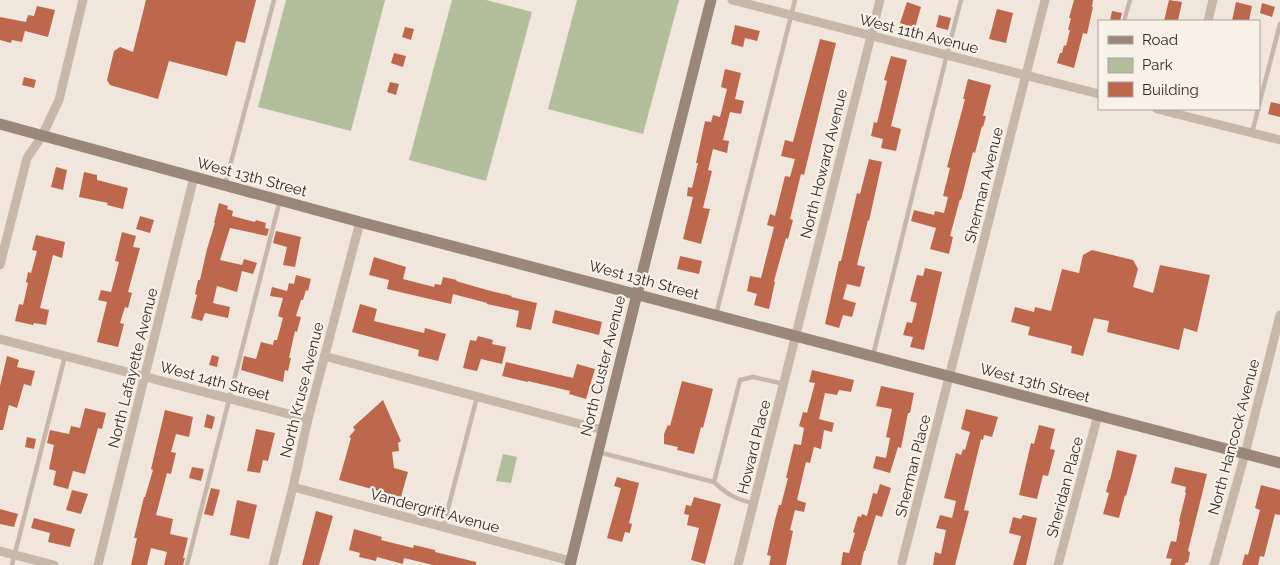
<svg xmlns="http://www.w3.org/2000/svg" width="1280" height="565" viewBox="0 0 1280 565" font-family="Raleway,sans-serif">
<rect width="100%" height="100%" fill="#f0e6dc"/>
<path fill="#b3be9d" d="M286 0H385L351 131 258 107Z
M452 0H486L532 12 486 181 409 160Z
M577 0H679L643 134 548 109Z
M503 454 517 457 511 483 496 481Z"/>
<path fill="#bd684d" d="M146 0H256L245 43 236 41 227 76 169 61 158 99 110 85 107 80 114 51 120 47 133 52Z
M1074 0H1093L1092 7H1093L1087 34 1083 33 1074 68 1057 63 1060 53H1062L1064 45 1066 46 1070 30H1068L1071 18H1069Z
M1169 0 1182 2 1178 21H1164Z
M907 2 921 7 915 28 900 23Z
M1236 2 1252 6 1249 21H1232Z
M1262 3 1275 7 1272 17 1260 13Z
M37 6 55 10 48 37 25 31 22 42 12 40 11 43 0 40V17L26 22 28 15 34 16Z
M997 9 1013 13 1006 43 989 39Z
M1112 11 1122 13 1120 21H1110Z
M939 15 951 18 948 30 936 27Z
M735 25 760 31 757 41 745 38 743 47 731 44Z
M405 27 414 29 411 40 402 37Z
M820 39 836 43 804 175 801 174 790 219 793 220 788 239 786 238 774 281 775 282 769 309 754 305 757 294 747 291 750 276 761 278 774 227 767 225 770 214 775 216 785 176 790 177 795 159 781 156 785 140 793 142Z
M394 53 406 56 403 67 391 63Z
M891 56 907 60 891 126 901 129 896 151 881 148 883 139 871 136 874 122 877 123 887 81 884 80Z
M725 69 741 73 735 99 744 101 741 114 730 112 723 140 729 141 727 153 713 149 708 170 712 171 703 208 710 209 701 244 683 239 693 197 687 196 688 187 692 188 698 163H696L705 121 711 122 713 115 720 117 727 89 721 87Z
M24 77 36 80 34 88 22 85Z
M968 79 991 85 983 116H986L983 127 982 126 975 153 973 152 961 200 960 199 950 236 953 237 949 254 930 249 936 228 911 221 914 210 934 215 935 211 944 213 948 197 943 196 950 168 947 167 965 99H963Z
M390 82 399 84 396 95 387 92Z
M1271 102 1280 104V117L1268 114Z
M869 159 882 162 869 221 868 220 857 265 865 267 860 287 847 284 843 299 856 303 852 317 843 315 839 328 825 324 839 261H841L857 193 860 194Z
M56 167 67 170 63 190 51 187Z
M84 172 97 175V180L128 188 123 209 107 205 108 203 79 197Z
M219 203 228 206 227 209 233 211 232 216 255 222 256 220 266 223 265 228 269 229 267 236 230 228 220 260 242 265 244 259 257 263 253 274 242 271 237 292 217 286 213 303 230 307 228 318 205 313 202 321 191 318 197 295 195 294 198 280H200L207 249 215 223H214Z
M140 216 154 220 150 233 136 229Z
M276 231 301 237 295 267 283 265 287 247 273 243Z
M122 232 136 236 133 247 140 248 128 292 132 293 128 308 125 307 120 323 124 324 118 347 97 342 107 302 98 300 101 290 111 292 119 262 115 261Z
M36 235 65 242 62 258 53 255 40 308 49 310 46 325 34 323 33 325 15 321 19 304 23 305 28 283 26 282 28 272 31 273 37 251 32 250Z
M1092 250 1133 260 1138 269 1133 287 1153 293 1160 265 1210 275 1197 332 1184 328 1179 350 1107 332 1109 321 1094 318 1083 356 1071 353 1072 346 1028 335 1030 327 1011 322 1015 307 1034 312 1035 307 1051 311 1062 269 1079 273 1083 255Z
M680 256 702 261 699 274 677 269Z
M374 257 406 267 403 279 434 287 435 284 441 285 443 277 457 280 456 281 487 290 512 296 511 297 537 303 531 330 516 327 519 311 487 304V303L453 294 451 304 387 289 389 280 369 275Z
M925 268 942 272 924 350 910 347 913 337 903 335 907 322 912 323 917 303 910 301 917 275 923 276Z
M296 275 311 279 308 291 306 290 303 300H301L296 316 301 317 297 332 295 331 289 358H291L288 371 285 370 283 382 241 370 244 356 256 359 261 342 273 345 274 340H277L283 318 278 316 283 298 270 296 272 287 287 291 289 283 294 284Z
M360 304 377 309 374 321 424 333 425 328 446 334 438 361 418 356 419 350 352 332Z
M555 310 602 322 599 335 552 323Z
M478 336 493 340 492 344 506 347 502 364 481 359 477 371 463 368 470 340 476 341Z
M212 355 219 357 217 367 209 365Z
M7 356 19 360 17 367 35 371 31 386 24 384 17 408 9 405 3 430H0V386Z
M506 362 573 378 577 364 595 369 586 399 569 394 570 391 528 381V382L502 376Z
M812 370 854 380 851 392 839 390 837 395 825 393 819 419 834 423 832 432 824 430 821 449 814 447 810 463 806 462 797 500 806 503 804 512 795 510 790 530 793 531 786 565H769L771 556 767 555 775 520 779 505H781L788 478H786L789 465 794 444 801 445 804 428 799 426 803 412 807 413 815 383 809 382Z
M682 381 713 389 703 428 701 427 694 454 677 450 678 447 664 444V434L668 425 670 426Z
M881 386 914 393 910 413H908L901 448 898 447 890 473 873 468 876 456 886 458 890 438 886 437 892 409 876 406Z
M383 400 401 441 398 443 399 451 392 452 394 468 408 472 401 497 339 480 351 438 349 437 355 430 353 427Z
M85 408 106 413 102 429 98 428 85 474 73 471 68 489 53 485 56 471 49 469 54 445 47 443 50 430 69 434 71 426 80 428Z
M966 409 998 417 992 437 984 435 983 440 981 439 964 510 969 511 955 565H933L935 552 941 554 946 530 936 528 940 515 952 518 956 501 944 498 956 453 961 455 963 449 965 450 970 432 961 429Z
M165 410 193 417 189 437 176 434 171 452 176 453 171 474 167 473 156 515 173 519 170 534 188 538 183 558H185L183 565H164L167 552 151 548 147 565H131L137 538H134L144 497H145L153 470 151 469Z
M207 414 215 417 212 429 204 427Z
M1039 425 1055 429 1050 449 1055 450 1048 476 1043 475 1037 499 1019 495 1031 443 1034 444Z
M256 429 275 433 268 461 263 460 260 473 247 471Z
M27 437 36 439 34 449 25 447Z
M1117 450 1137 455 1126 496 1125 495 1119 518 1103 514 1109 493 1106 492 1109 480H1110Z
M192 467 204 469 201 481 189 478Z
M1175 467 1207 474 1188 551 1190 552 1188 563 1186 562 1185 565H1170L1172 559 1166 558 1171 541 1176 542 1180 522 1179 521 1186 493 1185 492 1186 487 1171 483Z
M617 477 639 483 629 523 632 524 630 532V533L625 532 622 542 607 538 621 488 614 486Z
M880 484 891 488 882 517 876 515 865 551H864L861 565H841L843 552 849 553 855 533 853 532 858 516 861 517 862 514 867 516 873 493 877 494Z
M1261 485 1280 490V515L1275 514 1264 557 1260 556 1258 565H1242L1245 554 1248 555 1260 510 1255 508Z
M211 488 220 490 213 516 204 514Z
M72 490 88 494 81 514 66 510Z
M694 497 721 504 705 564 691 560 699 528 687 525 689 515 684 514 686 505 691 506Z
M237 500 257 505 249 539 230 535Z
M0 509 18 514 14 527 0 524Z
M316 511 333 516 319 565H302Z
M1023 515 1037 518 1026 565H1013L1021 536 1009 533 1013 517 1021 519Z
M34 518 75 529 70 547 48 542 50 533 31 528Z
M354 529 382 537 381 540 413 548 414 545 435 550V552L476 562V565H433L404 558 403 564 377 557 376 561 359 557 360 553 349 550Z"/>
<g fill="none" stroke-linecap="round" stroke-linejoin="round">
<path stroke="#c7b7a9" stroke-width="4.5" d="M1124 21 1130 0
M1259 105 1280 24
M1252 133 1258 109
M225 185 274 0
M716 315 795 0
M873 355C903 237 930 118 961 0
M598 452 714 482C728 495 735 499 753 503
M714 482 740 380 753 377 784 384
M443 528 477 397
M12 565 65 356
M187 565 280 200"/>
<path stroke="#c7b7a9" stroke-width="9" d="M732 0 1099 94
M1208 21 1213 0
M1157 109 1280 140
M0 265 27 158 42 136 59 100 83 0
M0 339 308 419
M324 356 603 430
M293 487 571 561
M0 551 54 565
M902 562 1045 0
M98 565 194 177
M273 565 293 487 308 419 360 222
M738 565 880 0
M1058 565 1098 415
M1214 565 1245 454 1280 315"/>
<path stroke="#9b867a" stroke-width="11" d="M0 124 360 222 1280 463
M570 565 637 294 711 0"/>
</g>
<g text-anchor="middle" stroke-width="4.5" stroke-linejoin="round" paint-order="stroke">
<g font-size="15" fill="#352c28" stroke="#f8f1e8">
<text transform="translate(919 34) rotate(14)" y="5">West 11th Avenue</text>
<text transform="translate(824 164) rotate(-76)" y="5">North Howard Avenue</text>
<text transform="translate(252 177) rotate(15)" y="5">West 13th Street</text>
<text transform="translate(984 185) rotate(-76)" y="5">Sherman Avenue</text>
<text transform="translate(644 280) rotate(15)" y="5">West 13th Street</text>
<text transform="translate(603 366) rotate(-76)" y="5">North Custer Avenue</text>
<text transform="translate(133 368) rotate(-76)" y="5">North Lafayette Avenue</text>
<text transform="translate(215 381) rotate(15)" y="5">West 14th Street</text>
<text transform="translate(1035 383) rotate(15)" y="5">West 13th Street</text>
<text transform="translate(302 390) rotate(-76)" y="5">North Kruse Avenue</text>
<text transform="translate(1234 437) rotate(-75)" y="5">North Hancock Avenue</text>
<text transform="translate(754 447) rotate(-76)" y="5">Howard Place</text>
<text transform="translate(913 466) rotate(-76)" y="5">Sherman Place</text>
<text transform="translate(1065 487) rotate(-75)" y="5">Sheridan Place</text>
<text transform="translate(435 511) rotate(15)" y="5">Vandergrift Avenue</text>
</g>
</g>
<rect x="1098" y="20" width="162" height="90" fill="#f8f1e8" stroke="#aaa29b"/>
<rect x="1108" y="36" width="25" height="8" fill="#9b867a" stroke="#aaa29b"/>
<text x="1142" y="45" font-size="15" fill="#352c28">Road</text>
<rect x="1108" y="58" width="25" height="15" fill="#b3be9d" stroke="#aaa29b"/>
<text x="1142" y="70" font-size="15" fill="#352c28">Park</text>
<rect x="1108" y="82" width="25" height="15" fill="#bd684d" stroke="#aaa29b"/>
<text x="1142" y="95" font-size="15" fill="#352c28">Building</text>
</svg>
